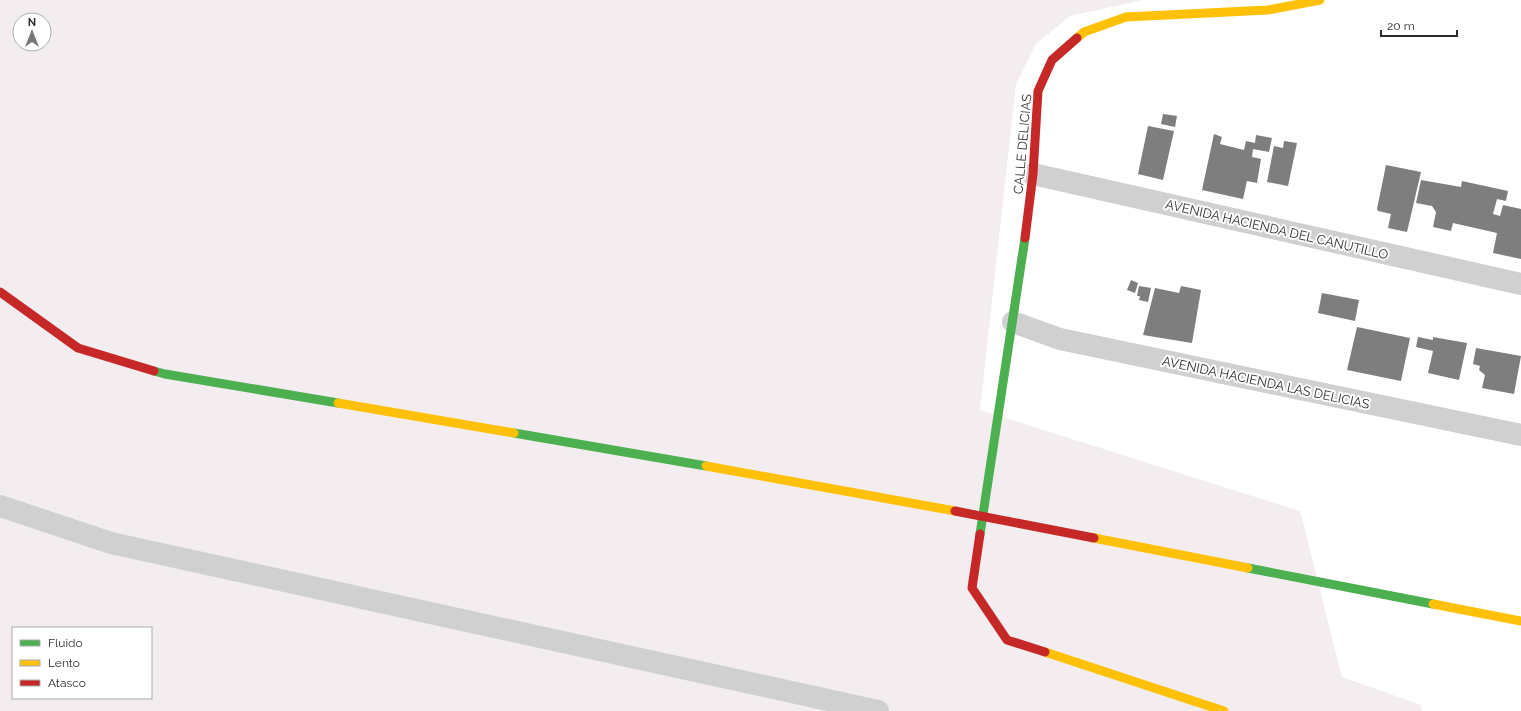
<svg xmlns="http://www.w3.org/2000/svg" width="1521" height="711" viewBox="0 0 1521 711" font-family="Raleway,sans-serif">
<rect width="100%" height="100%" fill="#fff"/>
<path fill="#f3edef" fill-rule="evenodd" d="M0 0H1143L1070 16 1036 44 1016 84 980 410 1300 511 1342 677 1421 705 1422 711H0ZM20 20H44V44H20ZM13 628H151V698H13Z"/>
<path fill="#7e7e7e" d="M1163 114 1177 116 1175 127 1161 124Z
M1148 126 1174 131 1163 180 1138 174Z
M1214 134 1222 137 1220 144 1244 150 1246 141 1255 143 1256 135 1272 138 1269 152 1253 149 1252 157 1261 159 1257 183 1247 181 1243 199 1202 190Z
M1284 141 1297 143 1288 186 1267 182 1274 146 1283 148Z
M1386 165 1421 172 1407 232 1388 228 1391 214 1378 211 1377 209Z
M1421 180 1461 187 1462 181 1508 191 1506 201 1497 199 1493 214 1500 216 1503 205 1521 209V259L1493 253 1497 233 1453 223 1451 231 1433 227 1436 212 1432 206 1416 203Z
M1131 280 1138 283 1135 293 1127 290Z
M1139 286 1151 288 1148 302 1139 300 1140 296H1137Z
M1181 286 1201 290 1192 343 1143 335 1155 288 1179 293Z
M1322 293 1359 300 1355 321 1318 313Z
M1357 327 1410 338 1401 381 1347 370Z
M1418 337 1433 340V337L1467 343 1459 380 1428 373 1433 351 1416 347Z
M1476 348 1521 356 1514 394 1482 388 1485 375 1479 370 1480 366 1473 364Z"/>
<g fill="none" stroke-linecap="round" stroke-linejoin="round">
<path stroke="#d0d0d0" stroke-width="22" d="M1033 174 1521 284
M1013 322 1060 339 1521 435
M0 506 111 543 878 711"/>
<path stroke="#4caf50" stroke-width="9" d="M154 371 165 374 338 403
M514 433 706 466
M980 534 1025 238
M1248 568 1433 604"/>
<path stroke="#ffc107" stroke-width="9" d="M1077 38 1084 32 1126 17 1268 10 1320 0
M338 403 514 433
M706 466 955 511
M1094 538 1248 568
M1433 604 1521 621
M1045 652 1224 711"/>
<path stroke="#c62828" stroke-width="9" d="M1025 238 1033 174 1038 91 1052 60 1077 38
M0 292 78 348 154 371
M955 511 1094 538
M980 534 972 588 1007 640 1045 652"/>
</g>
<g text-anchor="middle" stroke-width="4" stroke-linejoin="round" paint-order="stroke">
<g font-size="13" fill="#2e2e2e" stroke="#fff">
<text transform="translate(1022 144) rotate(-85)" y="5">CALLE DELICIAS</text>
<text transform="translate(1277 229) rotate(13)" y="5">AVENIDA HACIENDA DEL CANUTILLO</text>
<text transform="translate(1266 382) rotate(12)" y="5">AVENIDA HACIENDA LAS DELICIAS</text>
</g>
</g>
<rect x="12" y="627" width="140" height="72" fill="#ffffff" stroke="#ababab"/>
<rect x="20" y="640" width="20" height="6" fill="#4caf50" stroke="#ababab"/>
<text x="48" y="647" font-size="12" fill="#2e2e2e">Fluido</text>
<rect x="20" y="660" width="20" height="6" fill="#ffc107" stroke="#ababab"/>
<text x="48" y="667" font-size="12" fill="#2e2e2e">Lento</text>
<rect x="20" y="680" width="20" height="6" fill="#c62828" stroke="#ababab"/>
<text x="48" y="687" font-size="12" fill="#2e2e2e">Atasco</text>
<g transform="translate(32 32)"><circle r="19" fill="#ffffff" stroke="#ababab"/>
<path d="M0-3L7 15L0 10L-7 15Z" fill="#777777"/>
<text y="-6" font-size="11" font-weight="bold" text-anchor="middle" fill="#2e2e2e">N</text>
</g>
<path d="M1381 30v6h76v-6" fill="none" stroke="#2e2e2e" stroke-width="2"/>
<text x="1387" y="30" font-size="12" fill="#2e2e2e" stroke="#ffffff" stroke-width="3" paint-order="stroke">20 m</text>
</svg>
